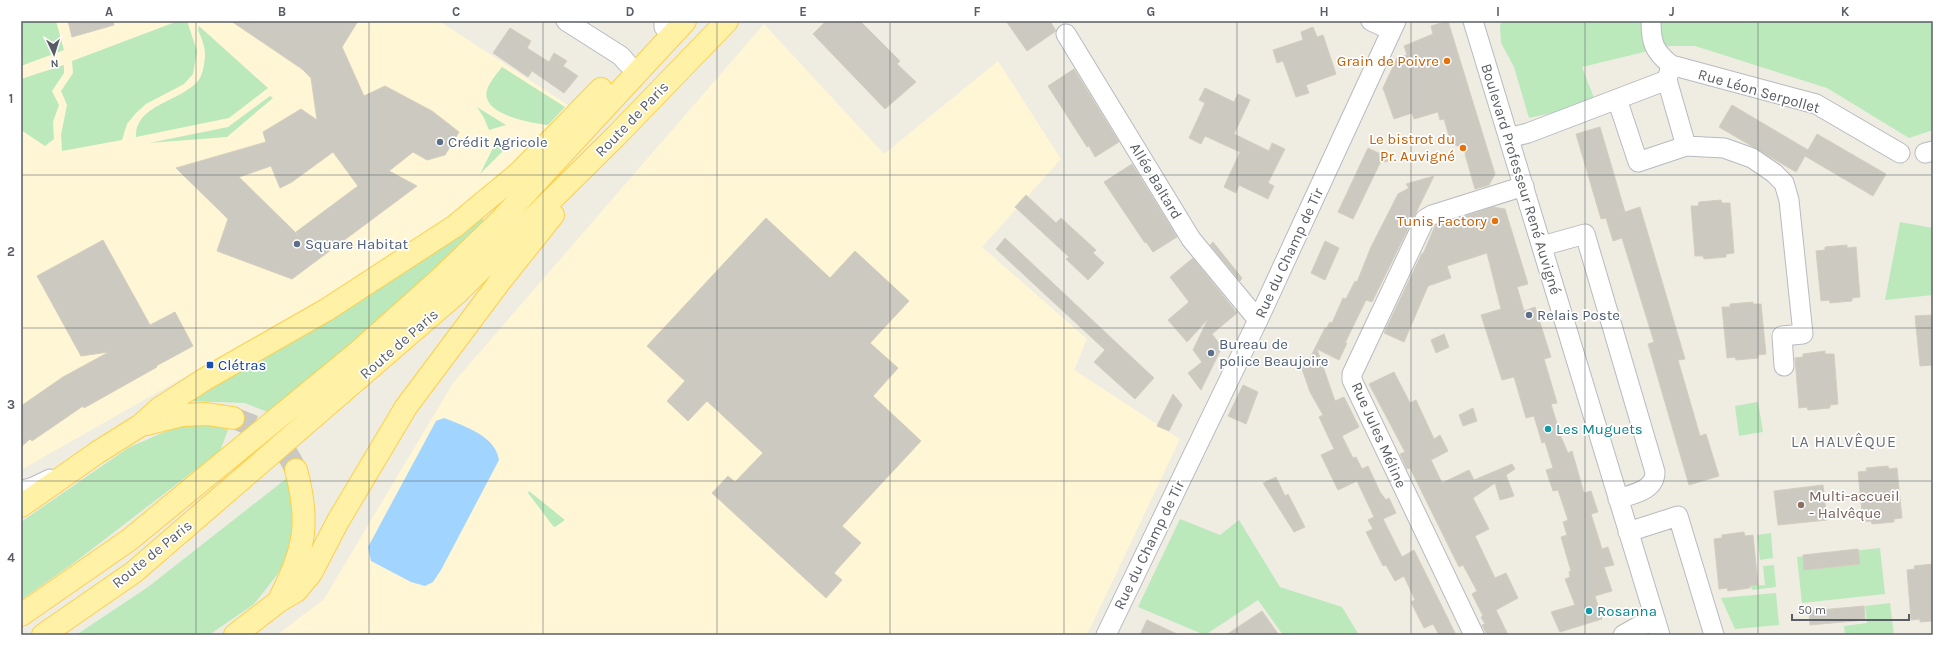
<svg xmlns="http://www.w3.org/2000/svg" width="1954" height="656" viewBox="0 0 1954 656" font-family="Karla,sans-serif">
<rect width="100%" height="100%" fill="#efece2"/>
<path fill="#fff6d6" d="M21 21H439L571 107 524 155 410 246 369 272 21 470Z
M764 24 884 154 998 61 1061 159 982 247 1087 339 1074 370 1180 439 1087 635H277L324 599 453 383Z"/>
<path fill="#bbe9bc" d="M21 21H56L64 50 21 66Z
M178 21H187L197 51 193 74 184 84 146 104 136 113 127 124 122 140 62 151 61 135 67 105 61 91 73 73 72 61Z
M1502 21H1933V130L1909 138 1827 88 1695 46H1669L1582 67 1596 103 1529 118 1514 67 1501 43 1500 25Z
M199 26 268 88 229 118 136 137C135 103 184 102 200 78 203 73 205 60 205 54 205 46 201 37 198 30Z
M64 65V73L52 91 59 105 53 122 54 139 45 146 21 130V79Z
M502 67 565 107 548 125C533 123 480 115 487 90 489 83 497 73 502 67Z
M270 96 273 98 227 137 149 143 228 127Z
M477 107 506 125 489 130 484 118Z
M508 139H515L480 174 497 140Z
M478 214 485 221 354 343 270 413 245 403 188 401Z
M1900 222 1933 228V295L1885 300Z
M1758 402 1763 432 1739 436 1735 406Z
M208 423 228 430 220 451 75 562 21 600V522L128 448 178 426Z
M287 478 296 513 292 550 277 575 254 604 209 635H76L148 587Z
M529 491 565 520 555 527 553 526 528 493Z
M1180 519 1220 535 1239 520 1280 587 1342 607 1359 635H1283L1258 600 1205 635 1138 607Z
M1771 533 1773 558 1760 560 1757 535Z
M1880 548 1885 594 1802 603 1797 557Z
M1774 565 1776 587 1752 590 1751 586 1765 585 1763 566Z
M1776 593 1779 625 1735 629 1721 598Z
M1890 603 1894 635H1845L1844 626 1867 623 1865 606Z"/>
<path fill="#a1d5ff" d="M444 418C464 426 496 436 499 460L441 570 433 582 425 586 411 582 371 561 368 547 436 421Z"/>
<path fill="#ccc9c1" stroke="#d4cebf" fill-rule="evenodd" d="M68 21H113L114 25 72 37Z
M231 21H358L342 47 364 96 385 86 432 111 459 132 445 155 427 160 413 152 389 171 417 186 292 279 217 251 228 219 176 168 266 142 263 132 301 109 317 120 311 78 302 69ZM333 152 358 186 296 232 298 235 239 177 271 166 280 188 292 182Z
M826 21H860L900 61 897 64 916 82 885 109 813 34Z
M1006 21H1050L1056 31 1027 51Z
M1448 21 1495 174 1489 185 1475 189 1465 154 1466 150 1451 143 1444 119 1440 120 1438 112 1414 119 1412 113 1394 119 1383 88 1397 58 1407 55 1404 46 1433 34 1431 26Z
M1313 27 1317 37 1323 35 1336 74 1306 85 1309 93 1296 97 1283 61 1277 63 1273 50 1303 40 1301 32Z
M510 28 531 41 527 48 549 62 554 53 567 61 563 66 578 76 564 93 532 71 528 77 493 53Z
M1074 69 1119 142 1095 157 1089 146 1087 147 1048 86Z
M1205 88 1234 102 1238 94 1250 100 1234 134 1269 151 1272 143 1285 149 1268 183 1274 186 1268 199 1239 185 1236 193 1224 187 1240 152 1205 136 1201 144 1189 138 1205 103 1199 100Z
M1732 105 1808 150 1817 134 1886 174 1873 196 1805 156 1796 172 1719 127Z
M1600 127 1625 212 1640 207 1685 359 1678 360 1700 436 1706 434 1719 476 1689 485 1648 344 1654 342 1622 238 1613 241 1606 218 1601 219 1576 134Z
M1368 148 1393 160 1380 163 1353 219 1338 212Z
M1132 164 1177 237 1153 252 1146 242 1145 243 1104 182Z
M1434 176 1372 302 1366 300 1345 343H1347L1339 360 1317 349 1335 401 1344 397 1359 427 1342 436 1353 458 1356 457 1362 469 1368 466 1380 492 1386 500 1389 498 1396 513 1383 519 1402 557 1414 550 1456 635H1439L1433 624 1424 628 1411 602 1415 600 1404 576 1395 581 1386 565 1383 566 1366 532 1373 529 1368 520 1374 517 1357 481 1338 490 1321 455 1334 449 1319 417 1323 415 1310 392 1300 363 1309 360 1325 328 1326 329 1330 322 1332 323 1343 298 1346 299 1355 281 1357 282 1371 247 1398 194 1409 188 1406 184Z
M1026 195 1056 223 1061 218 1096 250 1093 253 1104 263 1088 280 1066 259 1069 257 1015 207Z
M1721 200 1722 203H1730L1734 253 1726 254V257L1704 259 1703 256H1695L1691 206H1698L1699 202Z
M1493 207 1505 209 1528 284 1517 287 1524 311 1535 307 1551 357 1544 359 1557 403 1551 404 1561 437 1568 453 1572 451 1584 493 1591 491 1598 512 1591 514 1602 549 1608 547 1614 565 1604 567 1612 591 1595 596 1602 619 1560 632 1551 612 1575 605 1565 579 1570 577 1569 572 1571 571 1561 537 1567 535 1563 522 1568 520 1558 490 1553 491 1546 470 1553 468 1545 442 1542 443 1534 416 1526 418 1514 377 1502 380 1481 315 1501 309 1487 253 1447 266 1451 278 1428 286 1404 342 1384 333 1422 253 1423 254 1435 226Z
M766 218 830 278 855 251 909 301 870 343 898 368 873 396 921 441 842 526 861 543 834 573 842 580 826 598 712 493 728 476 735 482 763 453 707 401 688 421 667 401 685 381 647 346Z
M1005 238 1154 378 1135 399 1094 362 1105 350 996 249Z
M103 240 150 325 175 312 193 346 156 366 157 367 84 408 83 406 32 441 30 439 21 447V406L63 377 109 352 81 356 37 276Z
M1325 241 1339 248 1325 280 1311 273Z
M1213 242 1242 278 1240 281 1210 245Z
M1847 245V248L1856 247 1860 297 1852 298V301L1830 303 1829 300 1821 301 1816 251 1825 250V247Z
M1193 258 1237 313 1212 334 1221 346 1223 345 1201 390 1188 373 1202 362 1193 350 1208 319 1187 342 1168 320 1189 302 1170 277Z
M1753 302V304H1761L1766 354 1758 355V358L1736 360 1735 357 1727 358 1722 307H1730V304Z
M1933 315V365L1920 366 1915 316Z
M1444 334 1449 347 1436 353 1431 340Z
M1825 351V354H1834L1838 404 1830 405V408L1808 410 1807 407 1799 408 1795 358 1803 357V354Z
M1394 372 1410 403 1416 400 1434 439 1440 435 1448 451 1431 460 1442 483 1469 470 1474 480 1512 464 1515 469 1506 475 1514 496 1500 500 1495 483 1473 498 1489 529 1475 536 1495 578 1506 573 1518 598 1496 610 1508 635H1487L1482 625 1485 624 1481 617 1483 616 1472 594 1477 591 1463 565 1459 567 1410 468 1407 469 1400 454 1405 452 1369 384Z
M1243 385 1258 392 1246 424 1228 416Z
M1173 394 1182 405 1169 431 1157 426Z
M1473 408 1477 421 1463 426 1459 415Z
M1888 466 1889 469 1897 468 1902 518 1894 519V522L1872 524 1871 521 1863 522 1858 472 1867 471 1866 468Z
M1276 477 1285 496 1288 494 1305 527 1294 532 1263 483Z
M1823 485 1827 520 1778 525 1774 491Z
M1744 532 1745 536 1753 535 1758 585 1750 586V588L1728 591 1727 588 1719 589 1714 539 1722 538V535Z
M1858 549 1860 564 1804 570 1803 555Z
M1933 564V621L1920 622V619L1911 620 1907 570 1915 569 1914 566Z
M1864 606 1865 620 1810 625 1809 611Z
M1262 611 1279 635H1226Z
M1147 620 1179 635H1140Z"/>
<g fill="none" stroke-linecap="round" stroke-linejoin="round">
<path stroke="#cac8c2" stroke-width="22" stroke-dasharray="22 11" stroke-linecap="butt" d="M233 418C267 430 280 437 296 470"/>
<g stroke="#b7bac0" stroke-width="21">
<path id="minor" d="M566 21 621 56 627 63
M1371 21 1391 30
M1473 21 1660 635
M1651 21C1651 43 1654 51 1671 65
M664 27V21
M1066 34 1191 239 1258 320
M1617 99 1638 162 1686 146 1667 80 1671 65 1816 104 1900 153
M1509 138 1528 133 1667 80
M1686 146 1724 148 1752 158 1774 173 1784 183 1789 200 1803 334 1782 336 1784 366
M1925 153 1933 151
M1542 246 1585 234 1655 472C1655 491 1632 494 1618 499
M21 490 31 488 50 479
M1628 532 1678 516 1714 635
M1106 635 1258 320 1396 21
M1474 635 1352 380V374L1425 219 1432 215 1524 186
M1623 635 1639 626 1656 621"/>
</g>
<g stroke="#ffcf4a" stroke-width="24">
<path id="major" d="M146 424 182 415 207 414 233 418
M21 506 98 452 141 425 160 408 205 379 326 310 455 226 520 172 601 89
M281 596C305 549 310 522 296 470
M21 615 129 540 357 353 440 279 499 222 685 21
M43 635 134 572 456 294 615 137 727 21
M235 635 279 601 296 591 311 573 338 521 406 407 501 280 553 215"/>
</g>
<use href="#minor" stroke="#fff" stroke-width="19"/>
<use href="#major" stroke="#fff2a6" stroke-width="22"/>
</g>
<path fill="none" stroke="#5a5e64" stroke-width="1" stroke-opacity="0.55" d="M196 21V635M369 21V635M543 21V635M717 21V635M890 21V635M1064 21V635M1237 21V635M1411 21V635M1585 21V635M1758 21V635M21 175H1933M21 328H1933M21 481H1933"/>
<g fill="#e8710a" stroke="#fff" stroke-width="1.5">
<circle cx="1447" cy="61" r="4"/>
<circle cx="1463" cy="148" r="4"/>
<circle cx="1495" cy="221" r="4"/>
</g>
<g fill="#5c6f8a" stroke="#fff" stroke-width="1.5">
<circle cx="440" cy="142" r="4"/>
<circle cx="297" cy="244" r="4"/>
<circle cx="1529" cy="315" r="4"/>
<circle cx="1211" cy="353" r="4"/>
</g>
<rect fill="#1a4fb4" stroke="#fff" stroke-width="1.5" x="206" y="361" width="8" height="8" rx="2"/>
<g fill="#0f9aa8" stroke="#fff" stroke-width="1.5">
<circle cx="1548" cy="429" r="4"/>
<circle cx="1589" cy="611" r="4"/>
</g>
<circle fill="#8d6e63" stroke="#fff" stroke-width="1.5" cx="1801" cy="505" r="4"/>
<g text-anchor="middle" stroke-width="3.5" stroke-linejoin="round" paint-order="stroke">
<g font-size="15" fill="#c56008" stroke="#fff" text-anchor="end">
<text x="1439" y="66">Grain de Poivre</text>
<text x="1455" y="144">Le bistrot du<tspan x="1455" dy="17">Pr. Auvigné</tspan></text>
<text x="1487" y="226">Tunis Factory</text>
</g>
<g font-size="15" fill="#5a5e64" stroke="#fff">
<text transform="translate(1759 91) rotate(16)" y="5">Rue Léon Serpollet</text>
<text transform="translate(632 119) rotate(-46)" y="5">Route de Paris</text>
<text transform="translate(1521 179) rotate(73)" y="5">Boulevard Professeur René Auvigné</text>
<text transform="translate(1156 181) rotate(59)" y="5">Allée Baltard</text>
<text transform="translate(1289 253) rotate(-65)" y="5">Rue du Champ de Tir</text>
<text transform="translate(399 344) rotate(-41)" y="5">Route de Paris</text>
<text transform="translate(1379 435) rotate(66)" y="5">Rue Jules Méline</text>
<text transform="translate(1149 545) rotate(-64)" y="5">Rue du Champ de Tir</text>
<text transform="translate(152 554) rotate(-39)" y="5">Route de Paris</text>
</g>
<g font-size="15" fill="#4e5e75" stroke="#fff" text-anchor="start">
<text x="448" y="147">Crédit Agricole</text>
<text x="305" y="249">Square Habitat</text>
<text x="1537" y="320">Relais Poste</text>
<text x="1219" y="349">Bureau de<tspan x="1219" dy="17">police Beaujoire</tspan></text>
</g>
<g font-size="15" fill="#164399" stroke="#fff" text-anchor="start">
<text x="218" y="370">Clétras</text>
</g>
<g font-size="15" fill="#0d838f" stroke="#fff" text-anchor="start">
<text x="1556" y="434">Les Muguets</text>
<text x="1597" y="616">Rosanna</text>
</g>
<g font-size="15" fill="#785e54" stroke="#fff" text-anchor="start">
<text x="1809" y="501">Multi-accueil<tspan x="1809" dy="17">- Halvêque</tspan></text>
</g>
<g font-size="16" letter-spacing="1" fill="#6b7076" stroke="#fff">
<text x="1844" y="447">LA HALVÊQUE</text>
</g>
</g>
<rect width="1954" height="656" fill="none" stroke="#ffffff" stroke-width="44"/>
<g transform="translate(54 54) rotate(176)" stroke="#ffffff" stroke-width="3" paint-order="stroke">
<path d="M0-3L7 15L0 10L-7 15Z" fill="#5a5e64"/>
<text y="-6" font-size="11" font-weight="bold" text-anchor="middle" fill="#5a5e64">N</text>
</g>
<path d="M1792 614v6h117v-6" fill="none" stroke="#5a5e64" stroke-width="2"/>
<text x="1798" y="614" font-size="12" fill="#5a5e64" stroke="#ffffff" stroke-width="3" paint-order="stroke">50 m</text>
<rect x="22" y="22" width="1910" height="612" fill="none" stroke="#5a5e64" stroke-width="1.5"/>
<g font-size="13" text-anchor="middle" font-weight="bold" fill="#5a5e64">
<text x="109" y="16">A</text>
<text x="282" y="16">B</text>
<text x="456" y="16">C</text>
<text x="630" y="16">D</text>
<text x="803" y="16">E</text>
<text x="977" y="16">F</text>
<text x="1151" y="16">G</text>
<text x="1324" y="16">H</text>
<text x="1498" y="16">I</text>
<text x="1672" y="16">J</text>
<text x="1845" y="16">K</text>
<text x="11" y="103">1</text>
<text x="11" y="256">2</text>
<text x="11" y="409">3</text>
<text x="11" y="562">4</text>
</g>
</svg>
